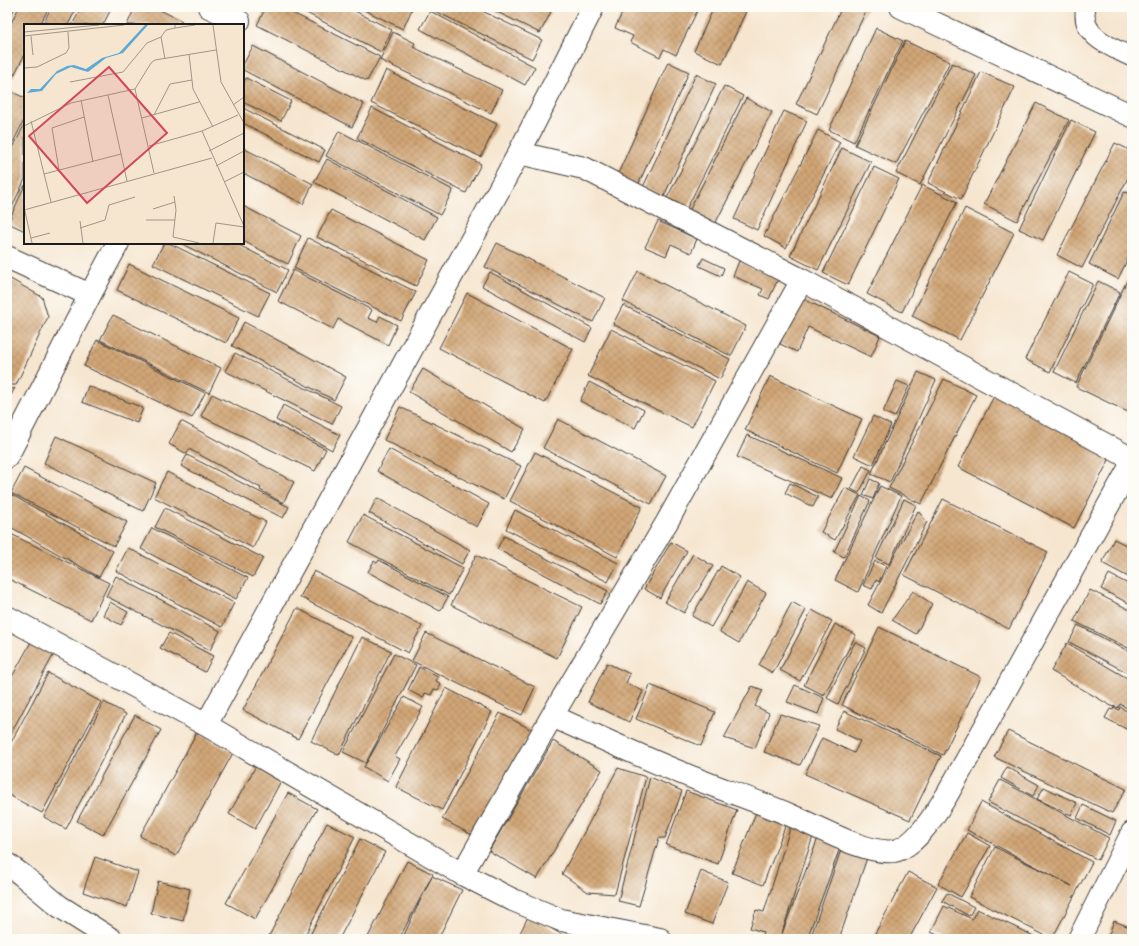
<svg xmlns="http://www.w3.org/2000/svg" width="1139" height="946" viewBox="0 0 1139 946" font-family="'EB Garamond',serif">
<defs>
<pattern id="building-cross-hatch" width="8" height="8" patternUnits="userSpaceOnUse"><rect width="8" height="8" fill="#d0a576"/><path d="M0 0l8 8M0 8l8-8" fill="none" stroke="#b28d66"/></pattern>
</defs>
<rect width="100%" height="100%" fill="#fdfcf7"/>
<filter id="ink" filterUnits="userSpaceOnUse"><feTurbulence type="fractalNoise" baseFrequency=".025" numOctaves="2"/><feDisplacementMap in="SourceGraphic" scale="8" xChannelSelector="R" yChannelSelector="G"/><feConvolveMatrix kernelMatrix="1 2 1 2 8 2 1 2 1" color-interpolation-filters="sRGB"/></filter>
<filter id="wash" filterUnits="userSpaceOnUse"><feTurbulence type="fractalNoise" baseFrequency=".012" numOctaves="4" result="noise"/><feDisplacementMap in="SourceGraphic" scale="16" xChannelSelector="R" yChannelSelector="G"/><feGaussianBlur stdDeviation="0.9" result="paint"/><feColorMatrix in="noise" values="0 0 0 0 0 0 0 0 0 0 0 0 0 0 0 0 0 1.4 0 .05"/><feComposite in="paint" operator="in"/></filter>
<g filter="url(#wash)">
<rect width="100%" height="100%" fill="#f6e6d0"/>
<g id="blocks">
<path fill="url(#building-cross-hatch)" d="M7 7H15L7 25Z
M19 7H49L40 25H25V54L9 85 7 84V31Z
M51 7H77L68 25H43Z
M82 7H112L103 25H72Z
M135 7H154L182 21 180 25H127Z
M266 7H281L380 57 367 81 257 25Z
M295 7H347L392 30 381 52Z
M358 7H413L403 29Z
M427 7H474L542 40 532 59Z
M487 7H541L551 12 540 33Z
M625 7H699L676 55 664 49 660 57 630 42 633 36 615 28Z
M714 7H748L722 64 694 51Z
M842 7H864L867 9 817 114 796 104Z
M430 11 535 67 525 85 420 29Z
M876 28 903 41 854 142 829 130Z
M393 32 415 43 413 47 502 90 491 113 380 60Z
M905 41 950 62 896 164 855 145Z
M253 46 364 104 352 127 243 70V65Z
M668 62 689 72 638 185 617 176Z
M952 63 976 75 920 185 896 173Z
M386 70 497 124 481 157 371 103Z
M981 72 1015 87 961 199 928 183Z
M696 74 716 84 664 196 643 187Z
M246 78 291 101 281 121 243 102V84Z
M724 86 743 96 687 208 667 198Z
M8 90 25 98V118L7 155Z
M746 98 772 112 714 226 688 213Z
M1036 103 1069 120 1017 221 984 204Z
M243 108 325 150 319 162 243 123Z
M372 108 481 164 466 193 357 138Z
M784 111 807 121 757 230 734 219Z
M1071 120 1095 132 1043 240 1019 229Z
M25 123V179L7 218V161Z
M818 130 840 142 786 248 764 236Z
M339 131 453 190 440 215 326 156Z
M1115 143 1132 151V170L1082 268 1057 255Z
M243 148 313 184 303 204 243 173Z
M842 148 871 162 818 270 790 256Z
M327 159 437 217 425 240 314 182Z
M874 167 899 179 848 285 823 273Z
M1132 184V250L1118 279 1089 264 1124 192 1128 193Z
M25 185V231L8 223Z
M922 185 957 202 902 312 867 294Z
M243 206 301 236 288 264 243 241Z
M965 208 1014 233 960 340 912 316Z
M331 210 429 260 416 286 317 237Z
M658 221 697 239 691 253 671 244 666 256 645 247Z
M308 238 416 292 401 321 294 268Z
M164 243H169L270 293 258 316 153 264Z
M180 243H235L288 270 277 292Z
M497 243 605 298 593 322 485 267Z
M703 258 724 268 721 276 699 266Z
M739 261 778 279 769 299 760 295 763 289 733 276Z
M129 264 239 318 226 343 117 290Z
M293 270 372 310 368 318 377 322 380 316 397 325 388 345 338 319 333 329 278 301Z
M1132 270V414L1076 387Z
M638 271 746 326 731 356 623 301Z
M490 272 592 328 585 342 482 286Z
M1069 272 1093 284 1050 372 1025 359Z
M7 277 42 297 48 317 16 385H7Z
M1098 281 1120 292 1076 383 1054 372Z
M467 293 573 349 545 403 439 348Z
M801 298 880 336 871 357 808 327 797 352 780 344Z
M623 305 730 359 720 379 613 324Z
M113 315 221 368 209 393 100 340Z
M244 322 346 377 334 400 232 346Z
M611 329 715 381 692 427 588 376Z
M97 340 205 393 192 418 84 366Z
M235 353 341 406 332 424 225 371Z
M423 369 525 429 511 452 409 392Z
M918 372 936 380 890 482 871 474Z
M770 376 862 419 837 473 745 430Z
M944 379 976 395 921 504 889 488Z
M897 381 909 386 895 417 883 412Z
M589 382 644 410 635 428 580 401Z
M88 386 143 408 137 423 82 402Z
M15 388 7 402V391Z
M212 394 326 449 315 471 201 416Z
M995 394 1112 454 1074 528 958 467Z
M283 405 340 435 332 450 276 420Z
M400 407 521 466 504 499 384 440Z
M873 416 891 425 873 465 854 456Z
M558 419 666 476 651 504 543 448Z
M181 421 294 482 283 503 260 490 261 488 189 449 187 454 169 444Z
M747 435 842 478 832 499 737 457Z
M56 436 156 483 143 511 44 463Z
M389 449 489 504 477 527 377 471Z
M535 452 642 507 617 557 510 501Z
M187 455 289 507 283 518 181 466Z
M863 466 871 470 859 493 851 489Z
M24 468 127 522 114 546 11 493Z
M167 472 266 522 253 548 154 497Z
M870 479 879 483 873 499 863 495Z
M790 483 818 497 813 507 785 493Z
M880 486 901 496 858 592 835 580Z
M845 488 860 495 835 540 821 532Z
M8 493 113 551 99 577 7 525Z
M861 496 870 501 844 557 834 552Z
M377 498 470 550 462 564 369 513Z
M904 499 916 505 889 564 876 558Z
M943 499 1048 552 1009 629 904 575Z
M165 508 263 558 253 577 155 527Z
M515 510 618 563 608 582 506 529Z
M918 511 927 522 881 613 868 605Z
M363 515 463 568 449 595 349 542Z
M152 528 248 578 236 599 141 549Z
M7 532 109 583 91 620 7 578Z
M504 536 608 591 600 604 497 549Z
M1114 539 1132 548V579L1102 563Z
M671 542 687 551 660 598 644 589Z
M128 548 234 603 222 627 116 571Z
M693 554 713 566 684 613 665 602Z
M476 555 582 607 557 658 451 605Z
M379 560 448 597 440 611 368 572 374 561 377 563Z
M875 561 886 566 879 582 876 580 872 589 863 585Z
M721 566 740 577 711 627 692 616Z
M314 571 422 626 408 653 300 597Z
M1109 574 1132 586V605L1101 589Z
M116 576 220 631 210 650 106 596Z
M747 582 766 593 739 643 720 632Z
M1090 590 1132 611V650L1074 621Z
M913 591 932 604 916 634 892 620Z
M110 602 128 612 121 625 103 615Z
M792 602 806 610 773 673 759 665Z
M297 608 352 637 298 739 243 710Z
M812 610 832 621 800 681 780 670Z
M835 624 856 635 824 695 804 685Z
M1078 625 1132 653V675L1069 642Z
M879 627 981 677 943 755 842 705Z
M169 633 213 656 205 672 160 648Z
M426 633 535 687 522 715 412 661Z
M362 637 391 651 339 755 311 741Z
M31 642 54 654 7 740V686Z
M855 642 866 648 838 704 827 698Z
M1067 643 1132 681V711L1120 704 1118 708 1114 705 1113 707 1051 671Z
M394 654 416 665 366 763 343 752Z
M607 663 630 674 626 683 643 691 629 722 588 702Z
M419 667 438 677 436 681 441 684 438 690 434 689 431 695 425 693 423 698 408 690Z
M48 673 101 702 42 813 7 794V750Z
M650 685 715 712 701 746 636 719Z
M795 685 824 698 818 714 787 702Z
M752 686 763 690 755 706 769 713 755 748 724 738Z
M446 688 492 712 442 810 396 787Z
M404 697 423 707 395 756 400 759 388 781 364 767Z
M104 702 126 714 66 829 44 817Z
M1114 707 1119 710 1120 707 1132 714V732L1105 718 1110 709 1113 710Z
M844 711 941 756 910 820 805 774 822 738 854 753 860 741 835 729Z
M500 713 532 730 474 836 442 819Z
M780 714 819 726 800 765 764 752Z
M135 715 161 730 103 835 77 821Z
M1008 731 1126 789 1112 813 994 757Z
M197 732 233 753 176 856 140 836Z
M553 741 602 770 537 879 489 851Z
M256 766 281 781 255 829 229 814Z
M1007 767 1039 785 1033 796 1001 778Z
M618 768 646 777 615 894 588 892 562 874Z
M650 777 682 791 665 838H659L639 906 618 901Z
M1000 780 1109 838 1098 860 988 802Z
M1044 787 1077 803 1071 815 1037 799Z
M686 791 737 810 718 864 666 845Z
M288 793 317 809 255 919 226 903Z
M981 802 1092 862 1052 939 969 897 995 847 1072 886 967 830Z
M759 805 789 816 763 885 732 873Z
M1083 805 1116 821 1110 835 1077 818Z
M792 822 815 830 780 939H761L763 932 750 928 756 910 764 912Z
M327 823 355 837 303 939H275L269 936Z
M967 833 990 846 961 897 938 884Z
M818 838 841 845 807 939H780Z
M360 839 385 852 339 939H308Z
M842 847 868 855 839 939H810Z
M95 857 138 872 127 907 83 892Z
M407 861 433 874 399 939H367Z
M701 871 728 882 712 924 685 914Z
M908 872 937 887 909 939H872Z
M432 876 462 890 438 939H402Z
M158 881 190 889 183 921 151 913Z
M947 893 974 907 969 916 942 901Z
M944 906 972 919 977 909 1040 939H946L931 932Z
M529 915 569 939H517Z
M1114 921 1132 928V939H1107Z"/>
</g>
</g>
<g filter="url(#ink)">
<use href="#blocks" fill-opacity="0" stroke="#3d3a37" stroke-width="1"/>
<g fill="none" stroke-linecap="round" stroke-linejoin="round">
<g stroke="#3d3a37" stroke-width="21">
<path id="lane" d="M1086 7C1079 36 1111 47 1132 57"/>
</g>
<g stroke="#3d3a37" stroke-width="24">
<path id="street" d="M209 7 239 21
M901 7 1132 116
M519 153 584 168 802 280 1132 459
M7 257 90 295
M7 457 90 295 118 243
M7 617 206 725 462 874 513 900 561 920 660 939
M552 716C601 738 650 761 699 780 729 792 760 802 790 815 816 826 867 855 894 851 916 847 936 812 947 795L1132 463
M206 725 519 153 593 7
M7 864 22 875 59 906 111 939
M462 874 552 716 667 522 802 280
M1079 939 1132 833"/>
</g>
<use href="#lane" stroke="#fff" stroke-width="19"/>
<use href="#street" stroke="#fff" stroke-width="22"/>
</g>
</g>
<g transform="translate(24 24)">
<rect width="220" height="220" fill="#f6e6d0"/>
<path d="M121 1H124L99 29 82 34 64 48 47 43 32 50 18 67 3 69 7 65H16L33 47 43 42 50 41 62 45 78 34 95 29Z" fill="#5caad6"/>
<path fill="none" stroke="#9f9588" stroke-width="1" d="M189 1 197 58 220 99M151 4 171 1M0 8 75 1M0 12 100 1M7 12 9 31M137 13 141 35M165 30 169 65 189 103M0 44 13 43 42 29 45 24 44 8M46 58 99 48 123 19 137 13 142 6 151 4V1M111 65 130 149M84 71 103 157M57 76 69 138M209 81 220 73M130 91 146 60 168 56M118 94 175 78M7 97 27 178M0 102 47 79 111 65 127 39 131 36 192 26M178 107 220 202M125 122 178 107 214 91M185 127 220 109M192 142 220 127M35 146 28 104 60 93M20 150 97 130M200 158 220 148M150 172 152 186 149 213 175 219M0 183 8 219M129 185 151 178M0 186 188 134M122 196H151M56 197 59 219M56 204 81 196 85 181 111 173M7 214 26 209M189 219 192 199 220 203"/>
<path fill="#d1495b" fill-opacity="0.15" stroke="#d1495b" stroke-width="2" d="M85 43 143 109 63 179 5 112Z"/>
<rect width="220" height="220" fill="none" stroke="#1c1c1c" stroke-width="2"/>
</g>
<rect width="1139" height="946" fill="none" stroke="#fdfcf7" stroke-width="24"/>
</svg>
